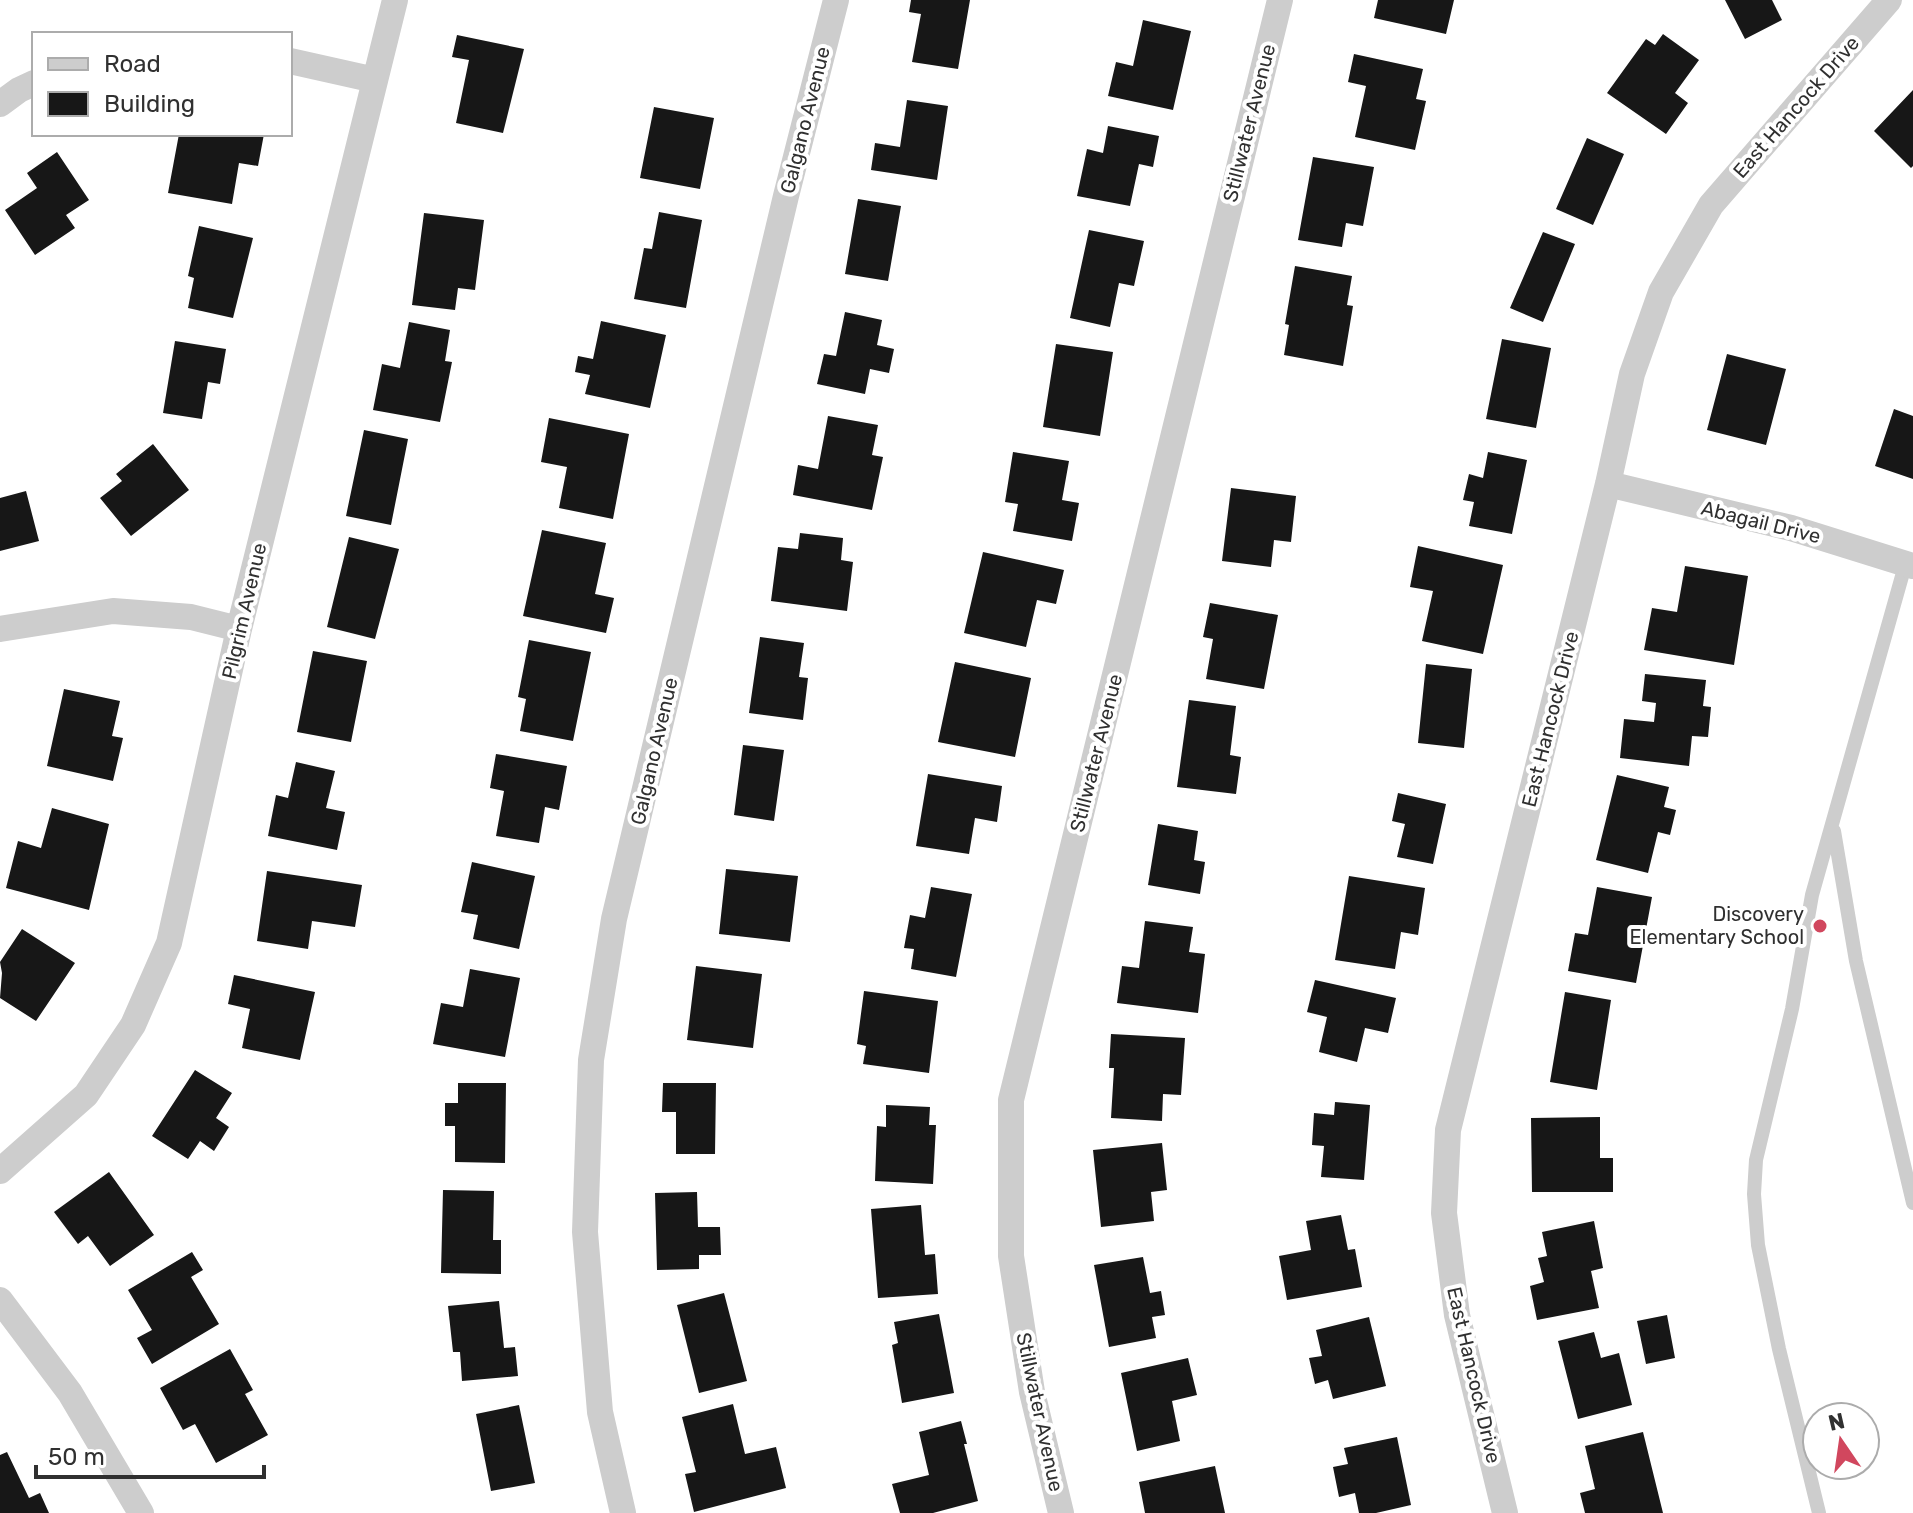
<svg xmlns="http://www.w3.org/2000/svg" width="1913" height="1513" viewBox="0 0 1913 1513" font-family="Rubik,sans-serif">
<rect width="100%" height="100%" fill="#fff"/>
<path fill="#171717" d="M911 0H970L958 69 912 62 921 14 909 12Z
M1378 0H1454L1446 34 1374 18Z
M1725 0H1772L1782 20 1745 39Z
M1143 20 1191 31 1173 110 1108 96 1116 62 1133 66Z
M1663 34 1699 60 1675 93 1688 103 1666 134 1607 93 1646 39 1655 45Z
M457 35 524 49 503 133 456 123 469 60 452 57Z
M1354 54 1423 69 1416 99 1426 101 1415 150 1355 137 1366 86 1348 82Z
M1913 90V166L1911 168 1874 131Z
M907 100 948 106 937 180 871 170 875 143 900 147Z
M654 107 714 118 700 189 640 178Z
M1108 126 1159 136 1153 167 1139 164 1130 206 1077 196 1087 149 1103 153Z
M179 134H264L258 166 239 163 232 204 168 193Z
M1587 138 1624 154 1593 225 1556 209Z
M57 152 89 200 66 215 75 228 35 255 5 210 37 188 27 173Z
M1313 157 1374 167 1363 226 1346 223 1342 247 1298 240Z
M858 199 901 206 888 281 845 274Z
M659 212 702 220 686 308 634 299 644 248 652 249Z
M424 213 484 220 475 290 458 288 455 310 412 305Z
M199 226 253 238 233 318 188 308 194 278 188 276Z
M1089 230 1144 241 1134 286 1119 283 1110 327 1070 318Z
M1543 232 1575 244 1543 322 1510 308Z
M1295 266 1352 276 1347 305 1353 306 1343 366 1284 355 1289 325 1285 324Z
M845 312 882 320 877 345 894 349 889 373 870 369 865 394 817 384 824 354 836 356Z
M601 321 666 335 650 408 585 394 590 375 575 372 578 356 593 359Z
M409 322 450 330 445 361 452 362 440 422 373 410 382 364 400 368Z
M1502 339 1551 348 1536 428 1486 419Z
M175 341 226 349 220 384 208 382 202 419 163 413Z
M1056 344 1113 352 1100 436 1043 427Z
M1727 354 1786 369 1766 445 1707 430Z
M1894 409 1913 416V479L1875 466Z
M828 416 878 425 872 455 883 457 872 510 793 495 798 465 818 469Z
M549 418 629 434 613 519 559 508 567 467 541 462Z
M364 430 408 439 391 525 346 516Z
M153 444 189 490 131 536 100 498 122 481 116 474Z
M1013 452 1069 461 1062 500 1079 503 1072 541 1013 531 1018 504 1005 502Z
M1488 452 1527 460 1512 534 1469 526 1474 502 1463 500 1469 474 1483 478Z
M1231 488 1296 496 1291 542 1274 540 1271 567 1222 561Z
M26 491 39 541 0 551V498Z
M542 530 606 543 595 594 614 598 606 633 523 616Z
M800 533 843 538 841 560 853 562 847 611 771 601 778 547 798 549Z
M349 537 399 549 375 639 327 627Z
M1418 546 1503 565 1483 654 1422 641 1433 591 1410 587Z
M983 552 1064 570 1056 604 1037 600 1026 647 964 633Z
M1685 566 1748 576 1734 665 1644 650 1652 608 1677 612Z
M1210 603 1278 615 1264 689 1206 679 1213 639 1203 637Z
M760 637 804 643 799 677 808 678 803 720 749 713Z
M529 640 591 652 573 741 520 731 526 699 518 697Z
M313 651 367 661 351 742 297 732Z
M955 662 1031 678 1015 757 938 742Z
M1426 664 1472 669 1464 748 1418 743Z
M1645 674 1706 680 1703 706 1711 707 1708 737 1692 736 1689 766 1620 758 1624 719 1654 722 1656 703 1642 701Z
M64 689 120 701 112 736 123 738 113 781 47 766Z
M1189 700 1236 706 1230 755 1241 757 1236 794 1177 787Z
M743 745 784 750 774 821 734 815Z
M496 754 567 766 559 810 545 807 539 843 496 836 504 791 490 788Z
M296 762 335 771 326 808 345 812 337 850 268 836 276 795 288 798Z
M928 774 1002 786 997 822 975 818 969 854 916 846Z
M1617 775 1669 787 1664 807 1676 810 1670 835 1658 832 1648 873 1596 860Z
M1398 793 1446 804 1433 864 1397 857 1405 824 1392 821Z
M52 808 109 824 89 910 6 888 18 841 41 848Z
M1158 824 1198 831 1194 860 1205 862 1200 894 1148 885Z
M472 862 535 876 519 949 473 939 478 915 461 912Z
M726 869 798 876 790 942 719 934Z
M267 871 362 885 355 927 312 921 308 949 257 941Z
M1349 876 1425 888 1418 935 1401 932 1395 969 1335 960Z
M931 887 972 894 956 977 911 969 914 949 904 948 910 915 925 918Z
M1597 887 1652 897 1636 983 1568 971 1575 933 1588 935Z
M1145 921 1193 927 1189 952 1205 954 1198 1013 1117 1003 1122 966 1139 968Z
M22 929 75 963 36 1021 0 998 2 973 0 962Z
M696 966 762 974 753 1048 687 1040Z
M470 969 520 978 505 1057 433 1044 441 1003 463 1007Z
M234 975 315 992 300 1060 242 1048 250 1009 228 1004Z
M1315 980 1396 998 1388 1033 1365 1028 1357 1062 1319 1052 1327 1017 1307 1012Z
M864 991 938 1001 929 1073 863 1064 866 1046 857 1044Z
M1565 992 1611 1000 1597 1090 1550 1082Z
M1111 1034 1185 1038 1181 1095 1163 1094 1162 1121 1111 1118 1114 1068H1109Z
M195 1070 232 1093 216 1118 229 1127 214 1151 200 1141 188 1159 152 1136Z
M458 1083H506L505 1163 455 1162V1126H445V1103H458Z
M663 1083H716L715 1154H676V1112H662Z
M1335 1102 1370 1105 1364 1180 1321 1177 1324 1146 1312 1145 1314 1113 1334 1115Z
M886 1105 930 1107 929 1125H936L933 1184 875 1181 877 1126 886 1127Z
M1600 1117V1158H1613V1192H1532L1531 1118Z
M1162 1143 1167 1190 1151 1192 1154 1221 1101 1227 1093 1150Z
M109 1172 154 1235 110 1266 88 1236 78 1244 54 1212Z
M443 1190 494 1191 493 1240H501V1274L441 1273Z
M697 1192 698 1227H720L721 1255H699V1269L657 1270 655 1193Z
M921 1205 925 1255 935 1254 938 1294 878 1298 871 1209Z
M1341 1215 1348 1250 1355 1249 1362 1287 1287 1300 1279 1256 1311 1250 1306 1221Z
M1594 1221 1603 1268 1591 1271 1599 1308 1537 1320 1530 1286 1544 1282 1538 1258 1547 1256 1542 1232Z
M192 1252 203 1270 191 1277 219 1324 152 1364 137 1338 152 1330 128 1290Z
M1143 1257 1150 1293 1161 1291 1165 1315 1152 1317 1156 1338 1109 1347 1094 1265Z
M724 1293 747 1381 699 1393 677 1305Z
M499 1301 504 1348 515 1347 518 1376 462 1381 460 1352H453L448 1306Z
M939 1314 954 1393 902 1403 892 1345 898 1343 894 1322Z
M1667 1315 1675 1358 1646 1364 1637 1321Z
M1369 1317 1386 1386 1333 1399 1328 1380 1315 1384 1309 1358 1322 1356 1316 1330Z
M1594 1332 1601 1358 1619 1353 1632 1405 1578 1419 1558 1341Z
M230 1349 253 1390 245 1394 268 1435 216 1463 195 1424 183 1430 160 1388Z
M1188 1358 1197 1395 1172 1401 1180 1441 1137 1451 1121 1373Z
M733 1404 745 1454 776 1447 786 1488 694 1512 685 1474 696 1472 682 1417Z
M519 1405 535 1483 491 1491 476 1414Z
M961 1421 967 1444H964L978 1501 933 1513H900L892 1484 929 1475 919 1432Z
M1643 1432 1663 1513H1585L1580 1493 1595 1489 1585 1446Z
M1397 1437 1411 1505 1376 1513H1359L1355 1493 1339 1497 1333 1467 1348 1464 1344 1448Z
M7 1452 29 1498 40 1493 49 1513H0V1455Z
M1215 1466 1225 1513H1145L1139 1482Z"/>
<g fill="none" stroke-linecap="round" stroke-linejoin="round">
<path stroke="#cdcdcd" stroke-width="14" d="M1834 831 1856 961 1913 1203
M1819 1513 1779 1349 1758 1245 1754 1194 1756 1160 1792 1009 1812 895 1906 562"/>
<path stroke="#cdcdcd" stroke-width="26" d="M290 61 375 80
M0 104 19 90 34 83
M1608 484 1791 528 1913 566
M0 629 113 611 191 617 239 629
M0 1171 86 1095 133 1025 169 943 239 629 395 0
M0 1300 70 1393 141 1513
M623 1513 600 1412 585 1232 591 1060 614 919 786 196 836 0
M1061 1513 1032 1392 1011 1256V1100L1280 0
M1505 1513 1457 1315 1444 1213 1448 1130 1608 484 1632 374 1661 292 1711 205 1889 0"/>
</g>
<circle fill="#d1475e" stroke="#fff" stroke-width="3" cx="1820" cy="926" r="8"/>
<g text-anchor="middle" stroke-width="8" stroke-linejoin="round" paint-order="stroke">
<g font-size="20" fill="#303030" stroke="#fff">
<text transform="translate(1796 107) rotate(-49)" y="7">East Hancock Drive</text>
<text transform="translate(805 120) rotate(-76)" y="7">Galgano Avenue</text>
<text transform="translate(1249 123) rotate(-76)" y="7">Stillwater Avenue</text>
<text transform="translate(1761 522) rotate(14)" y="7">Abagail Drive</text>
<text transform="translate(244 611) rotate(-77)" y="7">Pilgrim Avenue</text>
<text transform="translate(1550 719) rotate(-76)" y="7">East Hancock Drive</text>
<text transform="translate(654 751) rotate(-77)" y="7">Galgano Avenue</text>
<text transform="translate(1096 753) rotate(-76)" y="7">Stillwater Avenue</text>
<text transform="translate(1474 1375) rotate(77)" y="7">East Hancock Drive</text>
<text transform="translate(1040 1412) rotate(78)" y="7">Stillwater Avenue</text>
</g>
<g font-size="20" fill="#303030" stroke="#fff" text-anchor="end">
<text x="1804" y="921">Discovery<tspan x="1804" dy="23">Elementary School</tspan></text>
</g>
</g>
<rect x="32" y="32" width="260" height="104" fill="#ffffff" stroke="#acacac" stroke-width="2"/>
<rect x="48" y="58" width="40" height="12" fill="#cdcdcd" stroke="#acacac" stroke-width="2"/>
<text x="104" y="72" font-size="24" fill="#303030">Road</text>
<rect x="48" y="92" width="40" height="24" fill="#171717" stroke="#acacac" stroke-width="2"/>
<text x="104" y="112" font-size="24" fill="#303030">Building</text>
<g transform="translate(1841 1441) rotate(347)"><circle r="38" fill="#ffffff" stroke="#acacac" stroke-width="2"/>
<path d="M0-6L14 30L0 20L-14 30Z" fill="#d1475e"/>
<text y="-12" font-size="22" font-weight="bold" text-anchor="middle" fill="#303030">N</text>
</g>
<path d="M36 1465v12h228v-12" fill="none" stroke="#303030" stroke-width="4"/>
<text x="48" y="1465" font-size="24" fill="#303030" stroke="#ffffff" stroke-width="6" paint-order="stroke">50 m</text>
</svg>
